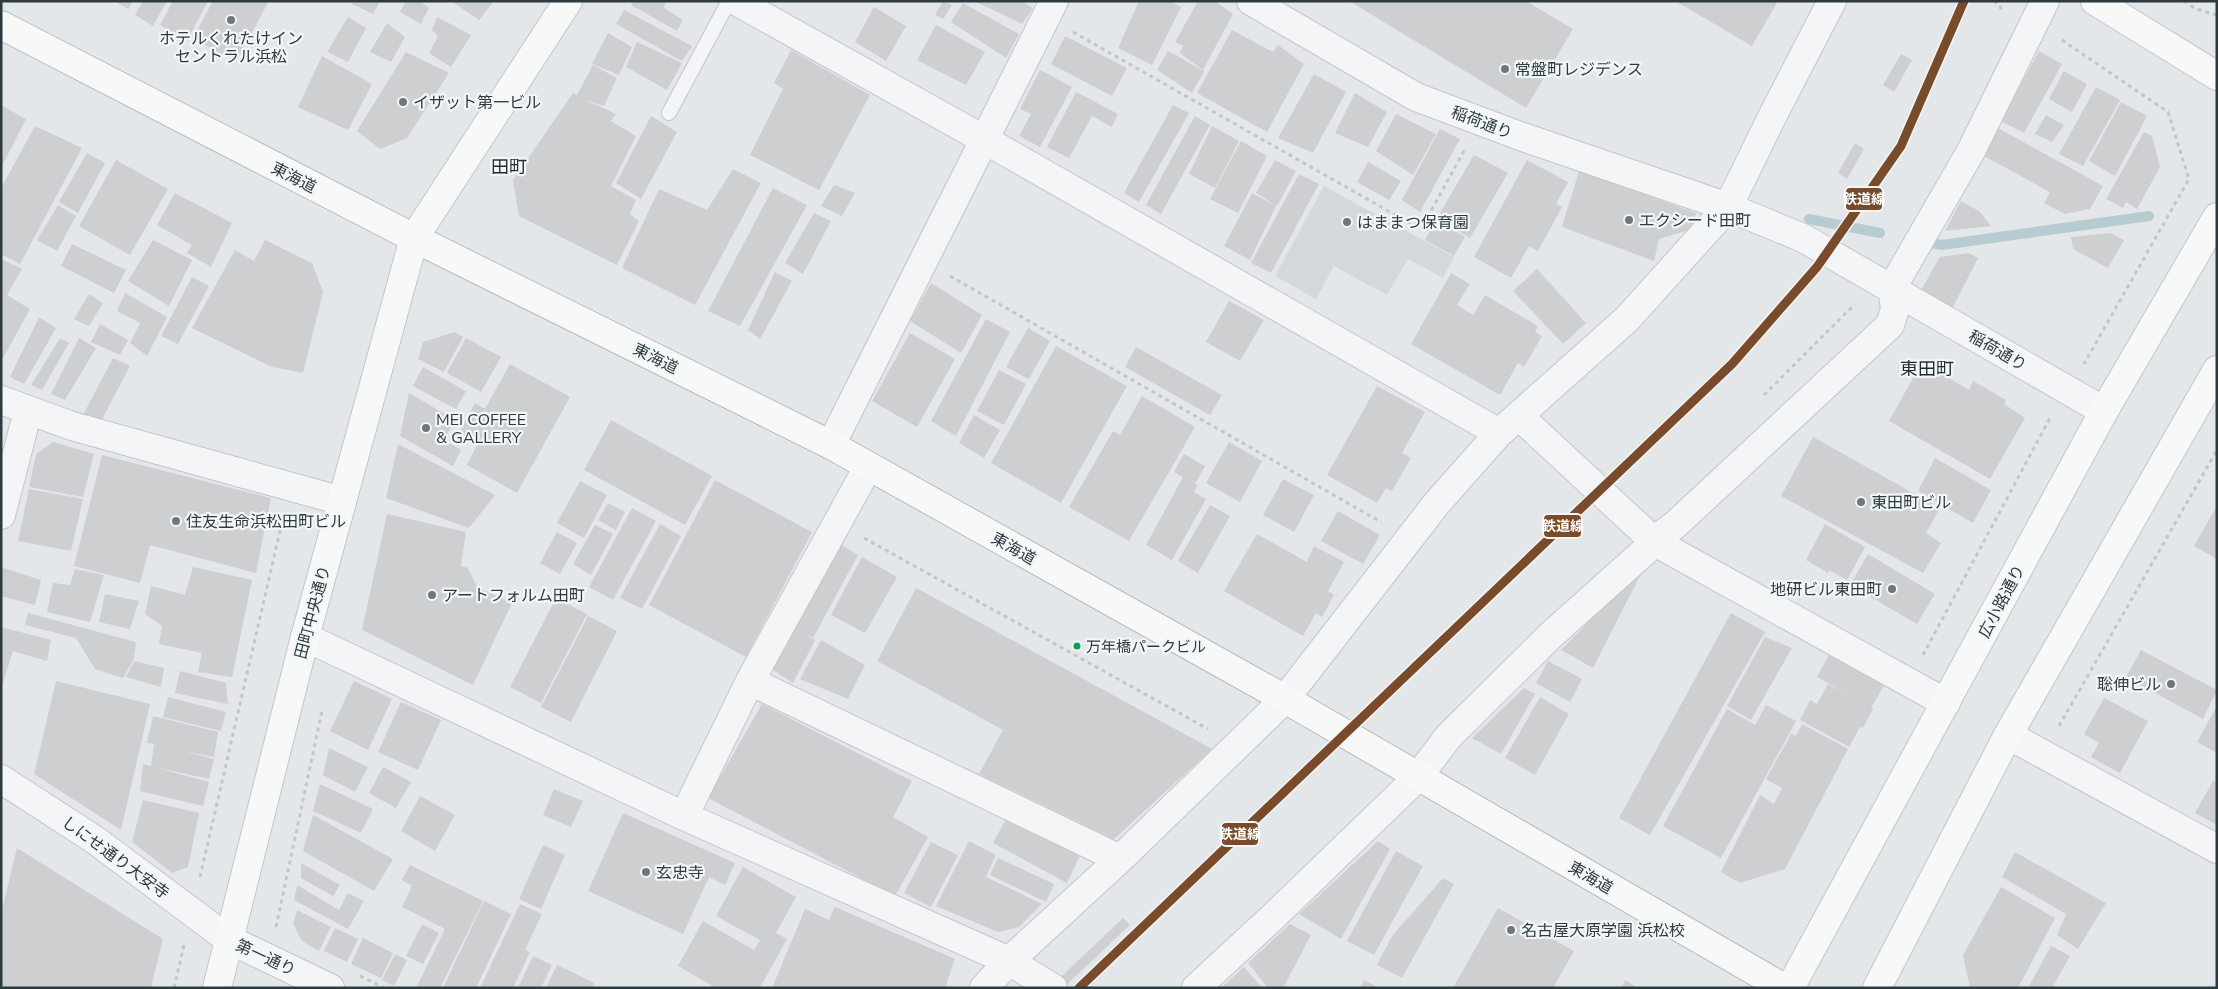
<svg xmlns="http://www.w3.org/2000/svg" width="2218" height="989" viewBox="0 0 2218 989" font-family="'Nunito Sans','Noto Sans JP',sans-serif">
<rect width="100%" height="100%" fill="#e4e7e9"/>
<path fill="#d3d8dc" d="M1324 186 1454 257 1443 278 1408 259 1387 295 1334 266 1316 299 1275 276Z"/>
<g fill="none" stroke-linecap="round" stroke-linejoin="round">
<path stroke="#b6ccd0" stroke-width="10" d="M1809 219 1880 233
M1920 241 1942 245 2149 216"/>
</g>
<path fill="#cdcfd1" d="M114 1H133L128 9Z
M143 1H167L153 26 135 15Z
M173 1H208L187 41 160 25Z
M213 1H269L236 62 193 38Z
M354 1H380L373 14 352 4Z
M406 1H420L429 8 421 24 400 12Z
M451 1H494L479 20Z
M633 1H666L664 8 683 20 677 31 631 5Z
M943 1 952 5 943 19 935 15Z
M974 1H1021L1033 8 1022 24Z
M1139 1H1170L1181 7 1152 65 1118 48Z
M1198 1H1215L1233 14 1203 70 1180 53 1183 46 1175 42Z
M1349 1H1526L1573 29 1526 108Z
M1675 1H1778L1752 46Z
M963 3 1019 34 1006 58 951 22Z
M874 7 906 26 886 61 855 42Z
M624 10 692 46 682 61 616 24Z
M348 17 366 28 348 62 327 52Z
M437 17 471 35 451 67 429 53 438 36 432 30Z
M387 23 405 37 391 62 370 52Z
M936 25 985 52 966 85 917 60Z
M1232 30 1273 52 1278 45 1304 64 1267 132 1197 93Z
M608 33 632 47 619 75 592 64Z
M1065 36 1127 68 1112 96 1051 64Z
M637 42 682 63 667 90 626 67Z
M791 50 870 95 819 190 750 155 783 89 774 83Z
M1168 51 1204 71 1192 93 1157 70Z
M2039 51 2062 64 2024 133 2001 121Z
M406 52 449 73 407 138 380 149 357 131Z
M1901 54 1912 60 1894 92 1883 85Z
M322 56 372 84 348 130 298 107Z
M593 65 617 78 604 106 584 99 616 114 611 121 636 136 611 186 636 200 630 214 639 221 617 265 519 216 513 180 573 93 577 95Z
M1040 70 1072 87 1040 147 1019 136 1031 114 1020 109Z
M2064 71 2087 84 2072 112 2049 99Z
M1314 74 1346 92 1313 153 1278 138Z
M2096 87 2120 100 2083 166 2059 154Z
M1076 92 1118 114 1112 127 1092 116 1069 158 1047 147Z
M1355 93 1387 112 1368 147 1335 133Z
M2121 102 2147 116 2115 176 2089 161Z
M1 105 26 119 1 168Z
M1173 105 1189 113 1139 202 1124 193Z
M1396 114 1436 134 1413 175 1376 151Z
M2046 115 2064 125 2052 142 2035 134Z
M651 116 677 132 641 199 616 183Z
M1195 116 1210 125 1161 214 1146 205Z
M35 126 82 148 20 264 1 254V188Z
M1212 126 1239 141 1215 188 1189 174Z
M1998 128 2103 186 2090 209 2065 214 2044 203 2050 192 1984 156Z
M1440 129 1460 139 1420 212 1402 200Z
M2144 132 2152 136 2160 167 2137 209 2126 202 2123 208 2106 199Z
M1241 141 1267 156 1238 213 1210 199Z
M1855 143 1864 149 1847 179 1838 173Z
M87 153 105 163 78 213 59 202Z
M1474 155 1508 173 1470 238 1437 218Z
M116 160 168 189 130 255 79 226Z
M1275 160 1296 171 1277 206 1256 193Z
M1527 160 1568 182 1556 204 1562 207 1538 251 1529 246 1511 278 1474 257Z
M1368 162 1401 181 1389 200 1357 182Z
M733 169 761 183 695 305 622 268 659 189 707 210Z
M1579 171 1696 213 1692 229 1659 239 1654 261 1562 227Z
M1299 174 1319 184 1271 273 1251 263Z
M834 185 855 193 842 216 821 206Z
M773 188 807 205 740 326 708 311Z
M175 193 232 223 211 267 187 253 192 245 157 225Z
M1252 193 1276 206 1250 260 1224 246Z
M1961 201 1979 211 1991 226 1945 231Z
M58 205 76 216 57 251 37 240Z
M814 213 831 221 803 274 785 263Z
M1436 220 1465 237 1454 256 1425 240Z
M2111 233 2124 240 2108 268 2073 249 2071 237Z
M153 240 192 260 169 306 128 281Z
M265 240 312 263 323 292 303 373 272 367 192 328 235 250 254 261Z
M72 244 126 270 114 293 61 266Z
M1969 253 1978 258 1950 313 1917 297 1940 257Z
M1 259 22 269 7 295 30 309 1 362Z
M1537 269 1586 323 1563 344 1513 291Z
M775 272 792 281 760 339 748 330Z
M1451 273 1470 284 1457 305 1473 315 1485 295 1538 326 1535 332 1542 336 1524 367 1518 363 1500 395 1411 344Z
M192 277 209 286 178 344 161 336Z
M931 283 982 315 961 353 910 321Z
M125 293 167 317 147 356 130 343 140 323 117 311Z
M89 294 103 303 89 326 74 319Z
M1229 301 1264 320 1240 361 1206 342Z
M39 317 56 328 24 384 10 377Z
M986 319 1010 332 956 436 931 421Z
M100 324 128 340 120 355 91 342Z
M1028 328 1050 341 1029 379 1006 367Z
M454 332 463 337 444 372 418 359 423 342Z
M910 333 955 359 917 427 872 401Z
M60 338 69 343 42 390 31 385Z
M79 338 96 348 65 400 51 394Z
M466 338 501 357 481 392 447 373Z
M1056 346 1127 386 1061 503 991 463Z
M1136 347 1222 395 1210 415 1125 367Z
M113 358 130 366 99 425 82 417Z
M1922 362 1969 390 1973 381 2006 400 2004 404 2025 418 1990 479 1889 421Z
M510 364 570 397 517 493 467 465 477 445 458 435 475 403 485 409Z
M423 367 466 391 456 409 413 386Z
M999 370 1026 384 1004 425 977 411Z
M1377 386 1425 412 1402 453 1411 458 1392 491 1386 488 1377 503 1327 475Z
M409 393 455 420 444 440 461 450 453 466 400 436Z
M1142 396 1195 427 1129 541 1069 507 1113 431 1120 435Z
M974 415 1000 430 984 458 959 443Z
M611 420 712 476 685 525 584 470Z
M1813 437 1940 508 1926 533 1941 543 1923 573 1781 496Z
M53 442 94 454 83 497 29 487 36 454Z
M1229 442 1262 461 1240 502 1206 483Z
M398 444 495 495 469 528 386 498Z
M1184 454 1205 466 1195 484 1198 485 1194 492 1206 499 1172 560 1146 545 1183 477 1174 472Z
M102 455 271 498 256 573 150 545 140 583 74 566Z
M1935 458 1991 490 1973 523 1918 491Z
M1283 479 1314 495 1294 532 1263 515Z
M715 480 812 532 746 657 649 605Z
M580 481 607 495 584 538 557 523Z
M29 489 83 499 71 551 18 541Z
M608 503 625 512 616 530 598 520Z
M1210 505 1230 516 1198 573 1178 561Z
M2217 506V559L2194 546Z
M632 508 656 521 613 600 589 587Z
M1338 511 1380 535 1363 564 1321 541Z
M387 514 466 532 461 566 468 568 477 587 512 603 473 685 362 630Z
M660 524 681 536 642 609 620 598Z
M1825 524 1865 547 1847 580 1829 570 1828 573 1806 560Z
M595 525 613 534 591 575 573 564Z
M557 532 577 543 560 574 540 563Z
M1257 534 1307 562 1314 546 1344 562 1328 591 1334 595 1322 617 1316 613 1303 636 1224 591Z
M841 545 858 555 813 638 804 633 815 640 793 683 773 670Z
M1868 554 1935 594 1917 624 1850 585Z
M862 557 897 577 865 633 831 615Z
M1646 564 1593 668 1561 650Z
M1 567 41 580 35 605 1 596Z
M193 567 252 580 232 677 198 672 202 653 159 644 162 626 145 614 151 586 185 595Z
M75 569 104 575 90 622 47 612 53 583 70 585Z
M916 588 966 615 1212 749 1114 839 979 774 1003 730 877 661Z
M105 594 139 601 130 629 99 622Z
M556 598 587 614 541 703 510 687Z
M28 613 136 642 134 659 123 678 95 669 76 638 25 625Z
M1731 613 1765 632 1650 835 1619 818Z
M588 616 617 631 571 722 541 707Z
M1 627 51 640 47 661 13 651 2 686Z
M1765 637 1792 648 1751 720 1727 706Z
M821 640 865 665 848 699 800 679Z
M2141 650 2217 690 2203 719 2126 677Z
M1830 653 1886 682 1871 708 1873 709 1863 728 1860 727 1849 747 1800 720 1810 700 1817 704 1828 684 1854 698 1817 677Z
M134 661 164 668 161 687 126 677Z
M1548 661 1582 679 1570 702 1536 683Z
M180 671 226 683 228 704 175 693Z
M56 681 150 704 121 830 34 774Z
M354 681 392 699 368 750 330 731Z
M1524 688 1535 694 1501 754 1472 738Z
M168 697 226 712 221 731 163 717Z
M1540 697 1569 714 1535 775 1505 758Z
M2104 698 2148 721 2120 773 2091 757 2099 743 2084 734Z
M401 702 441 720 418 770 378 752Z
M762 704 912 781 893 817 928 837 895 896 708 798Z
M1766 705 1796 721 1721 858 1663 826 1727 709 1755 725Z
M2217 706V753L2197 742Z
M153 716 218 732 214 757 183 751 214 759 209 779 154 767 209 782 203 806 140 791 143 764 151 766 154 744 147 743Z
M1802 724 1848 749 1785 869 1740 883 1721 872 1760 795 1774 804 1782 788 1766 779 1791 734 1796 736Z
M329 748 368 767 355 792 323 775Z
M383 767 411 782 396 808 369 793Z
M2213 781 2217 783V825L2195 813Z
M320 784 373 809 361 833 313 811Z
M554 789 583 801 571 827 543 815Z
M420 796 455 815 435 851 401 831Z
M143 800 199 813 188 867 172 873 132 842Z
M623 813 735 863 725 885 709 877 683 934 588 891Z
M1009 813 1044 832 1038 843 1045 832 1082 851 1067 883 993 843Z
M313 815 393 859 374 891 303 851Z
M969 841 996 855 986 877 1042 904 1019 927 998 932 936 906Z
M1378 841 1390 849 1341 939 1299 914Z
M931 842 958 855 931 907 904 893Z
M543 845 565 855 541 909 519 899Z
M17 848 163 939 151 988H1V913Z
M1396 851 1423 866 1374 955 1347 941Z
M2015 852 2106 903 2078 949 2057 935 2066 914 2002 877Z
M998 858 1054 884 1046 902 990 875Z
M301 863 340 885 333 896 301 878Z
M410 865 483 901 440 988H416L445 929 402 907 412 886 402 880Z
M743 867 796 897 776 933 787 939 760 988H716L678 966 703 921 754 950 760 940 716 916Z
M1443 878 1454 884 1402 978 1377 965 1392 936Z
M297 885 339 910 348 893 364 901 348 929 294 900Z
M2001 887 2055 918 2018 988H1970L1963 955Z
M484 901 511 914 476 988H443Z
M520 904 542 914 525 950 530 952 513 988H480Z
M835 907 955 959 945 988H772L805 909 829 920Z
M1498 908 1574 951 1553 988H1453Z
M297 910 331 927 319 951 302 941 293 924Z
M1123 918 1130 925 1063 988H1049Z
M422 924 439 933 423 964 406 956Z
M1290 924 1311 935 1283 988H1268L1248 963Z
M335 928 358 939 347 962 324 951Z
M363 938 393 953 381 978 351 964Z
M2051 946 2070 956 2052 988H2028Z
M395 954 407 960 394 986 382 980Z
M533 956 552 965 541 988H518Z
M557 965 595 983 592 988H546Z
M1244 967 1262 988H1221Z
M1364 980 1379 988H1360Z
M1625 980 1638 988H1621Z"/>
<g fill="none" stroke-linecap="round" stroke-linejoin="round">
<g stroke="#c3c5c7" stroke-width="16">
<path id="lane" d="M669 113 729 1"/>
</g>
<g stroke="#c3c5c7" stroke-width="30">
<path id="street" d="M736 1 985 140 1499 433
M1251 1 1416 97 1520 136 1728 207 1803 238 2104 411
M1 400 72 426 342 501
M1519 416 1655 542 1946 703
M831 445 1054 1
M1 515 28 411
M305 637 684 816 1009 961 1053 988
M750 681 1120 859
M2008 735 2217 849
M1 779 95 840 228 939 330 988
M684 816 750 681 868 467
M984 988 1009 961 1120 859 1285 699 1437 503 1499 433 1627 319 1728 207 1774 113 1832 1
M1196 988 1276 914 1418 777 1448 737 1550 636 1655 542 1660 536 1675 525 1890 325 1895 309 1892 288 1971 151 2045 1"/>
</g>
<g stroke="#c3c5c7" stroke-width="30">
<path id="secondary" d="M2095 1 2217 76
M217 988 305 637 414 238 568 1
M1790 988 2104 411 2217 217
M1877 988 2008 735 2217 370"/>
</g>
<g stroke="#b7bbbd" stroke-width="30">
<path id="highway" d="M1 25 414 238 831 445 1285 699 1784 988"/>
</g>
<path stroke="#c3c6c7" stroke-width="3" stroke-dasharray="4 4" stroke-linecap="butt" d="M1994 1 2000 5 2002 13
M2184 1 2196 9 2217 15
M1073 32 1413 225 1426 220 1465 149
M2062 40 2168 112 2189 179 2084 364
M950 276 1381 522
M1764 395 1855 304
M864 538 1208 729
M1923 655 2050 418
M2059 726 2217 450
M200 877 283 518
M276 927 322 711
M360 976 384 988
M174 988 184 945"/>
<use href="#lane" stroke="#f4f5f6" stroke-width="14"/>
<use href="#street" stroke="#f4f5f6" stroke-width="28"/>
<use href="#secondary" stroke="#f7f8f8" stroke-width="28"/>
<use href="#highway" stroke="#f7f8f8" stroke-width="28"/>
<g stroke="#f3f6f7" stroke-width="12">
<path id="rail-1" d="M1079 988 1732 364 1817 267 1901 146 1964 1"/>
</g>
<use href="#rail-1" stroke="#7a4b2a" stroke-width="9"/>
</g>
<g fill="#6d777c" stroke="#f3f6f7" stroke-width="2">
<circle cx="231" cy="20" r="5"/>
<circle cx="1505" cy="69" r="5"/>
<circle cx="403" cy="102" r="5"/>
<circle cx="1629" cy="220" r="5"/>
<circle cx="1347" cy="222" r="5"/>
<circle cx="426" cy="428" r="5"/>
<circle cx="1861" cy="502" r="5"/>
<circle cx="176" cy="521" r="5"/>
<circle cx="1892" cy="589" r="5"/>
<circle cx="432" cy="595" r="5"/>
<circle cx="2171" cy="684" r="5"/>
<circle cx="646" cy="872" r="5"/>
<circle cx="1511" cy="930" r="5"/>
</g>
<circle fill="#00a651" stroke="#f3f6f7" stroke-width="2" cx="1077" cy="646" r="4.5"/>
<g text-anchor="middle" stroke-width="4.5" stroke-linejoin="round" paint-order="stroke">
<g font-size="15" fill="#2d3b41" stroke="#f3f6f7" text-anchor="start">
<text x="1086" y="652">万年橋パークビル</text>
</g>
<g font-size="16" fill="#2d3b41" stroke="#f3f6f7" text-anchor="start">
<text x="231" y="44" text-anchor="middle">ホテルくれたけイン<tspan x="231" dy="18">セントラル浜松</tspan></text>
<text x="1515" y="75">常盤町レジデンス</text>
<text x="413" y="108">イザット第一ビル</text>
<text x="1639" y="226">エクシード田町</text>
<text x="1357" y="228">はままつ保育園</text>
<text x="436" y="425">MEI COFFEE<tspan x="436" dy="18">&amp; GALLERY</tspan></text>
<text x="1871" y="508">東田町ビル</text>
<text x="186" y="527">住友生命浜松田町ビル</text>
<text x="1882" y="595" text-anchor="end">地研ビル東田町</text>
<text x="442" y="601">アートフォルム田町</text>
<text x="2161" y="690" text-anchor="end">聡伸ビル</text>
<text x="656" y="878">玄忠寺</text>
<text x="1521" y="936">名古屋大原学園 浜松校</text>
</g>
<g font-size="16" fill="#2d3b41" stroke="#f3f6f7">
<text transform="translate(1482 122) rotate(21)" y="6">稲荷通り</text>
<text transform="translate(294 177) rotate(27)" y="6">東海道</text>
<text transform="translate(1998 350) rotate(30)" y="6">稲荷通り</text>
<text transform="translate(656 358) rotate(26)" y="6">東海道</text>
<text transform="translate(1014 548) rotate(29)" y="6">東海道</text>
<text transform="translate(2001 601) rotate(-62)" y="6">広小路通り</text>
<text transform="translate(312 612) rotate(-75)" y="6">田町中央通り</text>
<text transform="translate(116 857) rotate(36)" y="6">しにせ通り大安寺</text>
<text transform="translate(1591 877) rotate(30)" y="6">東海道</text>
<text transform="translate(266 957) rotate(25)" y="6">第一通り</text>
</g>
<g font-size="18" fill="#1f2c32" stroke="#f3f6f7">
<text x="509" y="173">田町</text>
<text x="1927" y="375">東田町</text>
</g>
</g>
<g stroke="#f3f6f7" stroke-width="2">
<rect x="1845" y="187" width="38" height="24" rx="5" fill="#7a4b2a"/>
<rect x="1543" y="514" width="39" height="24" rx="5" fill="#7a4b2a"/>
<rect x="1221" y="822" width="38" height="24" rx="5" fill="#7a4b2a"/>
</g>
<g font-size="14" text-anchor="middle" font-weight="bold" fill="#fff">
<text x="1864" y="204">鉄道線</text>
<text x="1563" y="531">鉄道線</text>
<text x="1240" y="839">鉄道線</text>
</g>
<rect width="2218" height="989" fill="none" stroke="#2d3b41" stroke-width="5"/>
</svg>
